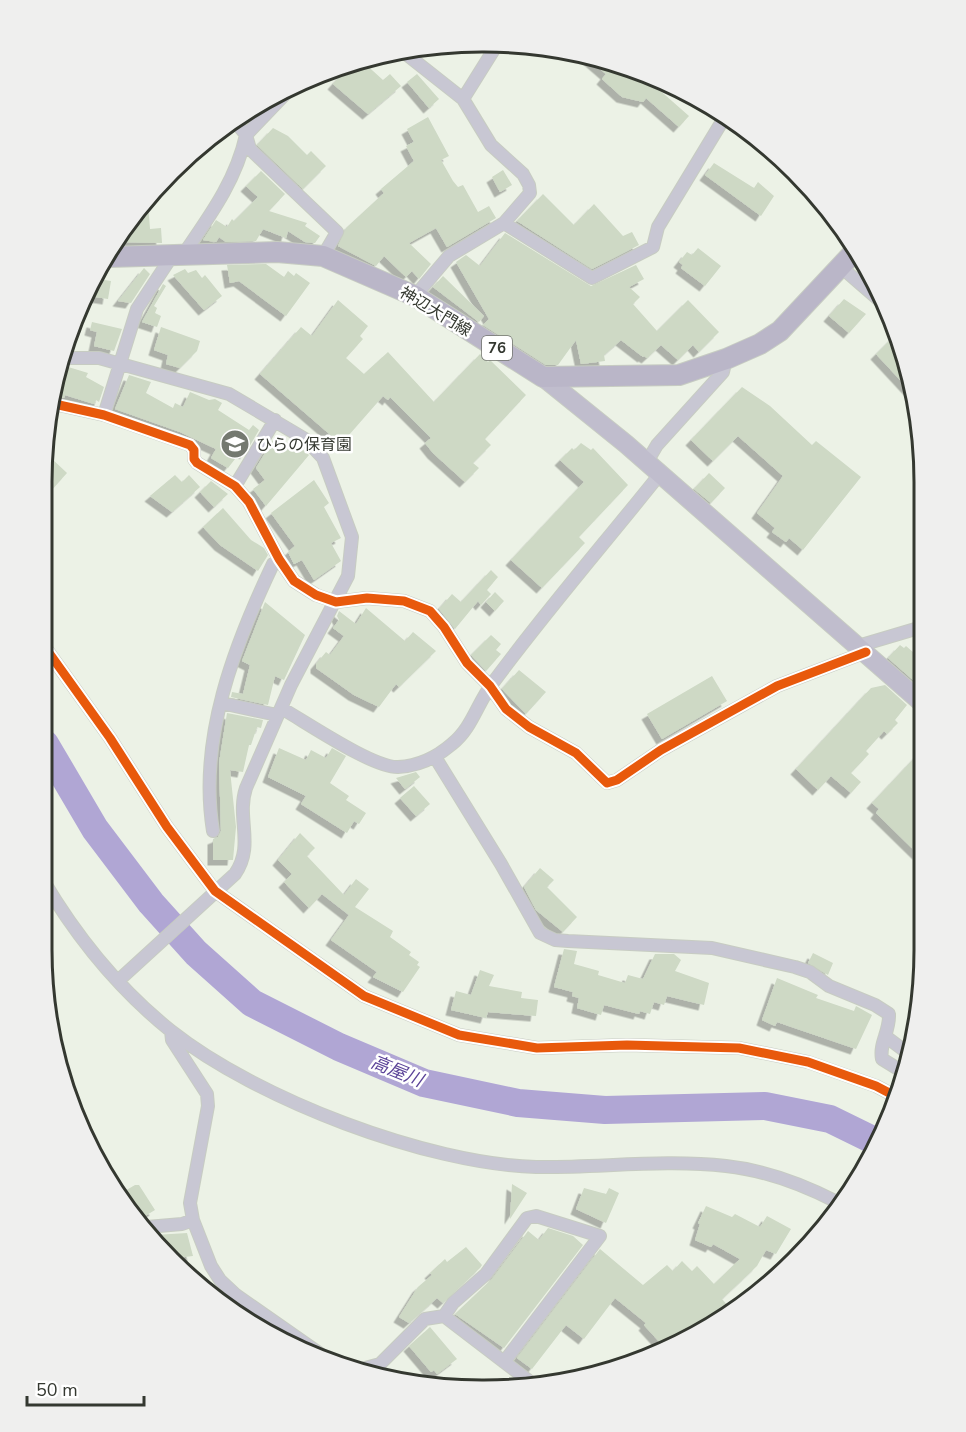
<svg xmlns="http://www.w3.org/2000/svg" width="966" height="1432" viewBox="0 0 966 1432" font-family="'Nunito Sans','Noto Sans JP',sans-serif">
<defs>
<filter id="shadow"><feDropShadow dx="-5.5" dy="5.5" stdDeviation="0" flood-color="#0004"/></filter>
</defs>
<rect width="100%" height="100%" fill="#ecf2e6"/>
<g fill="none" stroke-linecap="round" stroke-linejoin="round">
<path stroke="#b0a6d4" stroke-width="28" d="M45 744 95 829 151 903 196 953 252 1003 339 1047 424 1083 518 1103 605 1110 765 1106 830 1119 879 1143"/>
</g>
<path fill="#ced9c5" filter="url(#shadow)" d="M584 55 649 75 659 83 656 87 689 116 679 127 646 98 643 102 622 97 602 79 606 74Z
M362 61 383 80 390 74 401 86 368 114 333 84 350 65Z
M417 74 439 99 429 108 407 82Z
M428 117 449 156 441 160 453 181 458 187 463 185 478 212 489 206 496 218 447 247 436 228 409 243 431 264 419 279 412 271 406 277 384 256 376 266 338 246 346 228 384 193 381 189 414 161 406 146 414 142 407 129Z
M273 128 288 136 307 155 311 151 326 166 303 189 257 145Z
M714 163 754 188 758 182 774 196 761 216 705 175Z
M503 170 512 185 500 192 492 177Z
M261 171 285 194 269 211 307 223 305 226 320 236 315 243 305 242 288 231 286 238 263 229 256 241 226 242 219 237 216 242 203 240 216 220 227 227 232 219 234 221 258 197 246 186Z
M543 194 574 225 594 204 623 236 632 232 639 245 592 269 517 221Z
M148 203 150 229 161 228 162 243 121 242Z
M505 233 591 286 636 265 644 279 629 287 640 297 633 304 657 331 688 300 719 332 699 352 693 345 678 360 661 345 647 358 644 356 643 357 621 340 604 355 605 361 581 364 576 340 558 365H546L483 325 489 319 456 262 466 255 480 266Z
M698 248 721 266 705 286 681 268 683 265 679 262 687 252 692 255Z
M266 264 284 277 288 271 294 276 296 273 310 283 286 316 239 281 230 283 227 265Z
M144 268 150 274 131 303 118 301Z
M185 269 188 273 196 270 202 278 205 275 222 296 204 310 173 275Z
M443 276 484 316 479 322 433 287Z
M98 279 111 281 108 299 95 297Z
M163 284 166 286 154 306 157 308 155 313 161 316 157 327 142 322Z
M844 299 866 314 849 333 829 316Z
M338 300 368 326 360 336 363 339 346 358 364 374 388 352 434 402 480 354 488 362 490 360 526 395 485 439 491 445 473 463 479 468 465 482 433 453 425 443 431 438 390 397 388 400 383 396 341 444 260 374 301 327 312 336Z
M92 322 122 329 114 351 94 346 97 332 90 330Z
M161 327 200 341 197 351 180 368 166 364 168 355 154 350Z
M896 334 900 346 915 396 876 354Z
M65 366 88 373 86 377 104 387 99 402 96 400 94 404 65 395 64 398 51 395 60 369Z
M129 375 151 382 146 393 173 408 175 403 183 407 190 392 209 400 215 399 222 403 218 410 249 430 253 425 259 430 245 454 242 450 228 468 211 458 216 449 180 432 115 409Z
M742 387 770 406 812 445 816 441 861 477 803 550 789 538 786 542 772 532 775 528 757 513 783 476 738 436 713 461 691 440Z
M290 439 309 455 266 506 253 489 265 480 256 468 273 440 283 448Z
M581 443 591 450 593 448 628 485 579 537 585 543 542 588 511 560 584 482 560 460 572 448 574 450Z
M50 457 67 473 49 493Z
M709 473 725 488 711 503 694 489Z
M175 475 182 482 189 475 200 487 172 512 150 496Z
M314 480 329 503 324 507 341 538 331 543 341 561 314 580 302 560 294 564 288 552 295 546 271 513Z
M211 481 228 494 214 507 200 492Z
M223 508 251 540 264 548 268 555 258 571 220 545 203 527Z
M491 570 498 577 487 590 491 594 481 605 478 601 455 629 439 609 452 594 461 602Z
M495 592 504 601 495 611 486 602Z
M265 602 305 635 284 680 275 676 268 705 231 697 232 692 243 694 250 665 242 661Z
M366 608 405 641 413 632 436 651 399 687 396 684 379 707 354 695 316 668V664L326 652 330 655 344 636 333 628 339 620 337 616 339 611 356 624Z
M491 635 501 644 496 650 501 654 486 671 471 655Z
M900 645 904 648 906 646 921 659V687L888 658Z
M519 670 546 692 526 714 502 689Z
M712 676 727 701 662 739 647 714Z
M885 685 907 705 895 720 898 723 887 734 884 731 866 751 869 754 851 773 861 782 851 793 831 776 818 790 796 769 871 688Z
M227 713 263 720 261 728 257 727 251 745H249L243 772 230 770 236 827 233 860H213V839L218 837 221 831 219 763Z
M279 748 306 760 311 750 326 758 332 748 346 756 330 783 349 796 346 800 366 813 359 824 354 821 347 833 301 804 306 796 268 777Z
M920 752 919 801 918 854 876 813 879 809 872 803Z
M416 772 420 777 405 789 396 778Z
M414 786 430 804 416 816 400 798Z
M300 833 315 848 307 856 344 895 356 879 369 889 355 907 393 931 390 937 411 952 409 955 419 962 417 965 420 967 403 992 373 977 377 972 331 940 349 915 322 894 309 908 284 882 292 874 278 860Z
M540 868 554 880 547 887 577 917 563 932 536 910 524 887Z
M564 949 577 951 574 964 599 971 598 975 625 983 628 975 643 979 655 954H674L681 960 675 971 709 983 704 1005 667 996 664 1005 654 1002 650 1014 640 1011 639 1014 604 1005 601 1015 577 1008 579 998 572 996 573 992 554 987Z
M813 953 833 963 828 975 808 963Z
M480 970 494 975 489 986 522 992 521 998 538 1000 536 1016 488 1012 486 1018 451 1010 456 991 471 995Z
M777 978 818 995 816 998 854 1011 856 1006 872 1015 856 1049 777 1022 775 1026 762 1020Z
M512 1184 527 1193 510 1219Z
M135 1185H139L155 1210 140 1219 126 1205 130 1203 123 1192Z
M584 1188 606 1194 609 1188 619 1193 606 1223 576 1209Z
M706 1206 732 1217 735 1214 760 1227 767 1216 791 1229 776 1254 766 1250 757 1266 722 1299 729 1307 724 1312 726 1314 703 1331 663 1346 644 1325 646 1323 615 1298 584 1339 566 1325 532 1369 517 1358 600 1249 643 1285 667 1265 673 1271 682 1261 692 1271 697 1266 714 1284 740 1259 713 1244 711 1247 695 1240 700 1224 698 1223Z
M548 1228 573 1236 583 1245 504 1348 455 1314 492 1279 528 1231 539 1240Z
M187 1233 193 1256 176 1258 155 1235Z
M466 1247 482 1265 480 1268 443 1303 437 1298 409 1323 399 1317 418 1287 432 1275 430 1273 445 1259 447 1262Z
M430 1327 457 1359 437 1374 434 1370 431 1372 409 1346Z"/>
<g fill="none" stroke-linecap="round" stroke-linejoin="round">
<g stroke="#c7ccc2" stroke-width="14">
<path id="street" d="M401 50 463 99 491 145 523 174 529 185 530 193 504 223 449 256 415 296
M463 99 498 43
M234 120 246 135
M246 135 291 88
M504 223 592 278 653 247 658 227 726 115
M183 255C209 217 236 181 246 135L250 149 337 232 323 256
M841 267 886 306
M64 358H99L229 394 305 439 323 458 352 537 348 576 291 685 246 788C236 818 255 845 235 874L119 980
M50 403 104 415 190 445 194 450V459L197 463 235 486 249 502 279 559 294 581 316 595 336 602 367 598 404 601 430 611 444 627 467 663 490 686 506 709 529 727 576 753 607 783 617 780 661 750 777 686 866 652
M104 415 137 309 172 256
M647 462 657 445 723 372 726 359
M235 486 275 420
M858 646 922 627
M47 650 110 738 167 827 215 891 364 996 459 1035 537 1048 627 1045 739 1048 808 1062 876 1086 895 1096
M221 703 277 715
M281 708C306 722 373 768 398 767 418 766 437 757 452 744 472 728 477 704 492 684 545 612 604 544 660 474
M435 757 501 864 540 933 555 940 568 941 712 948 795 967 810 972 829 986 875 1005 889 1014C890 1031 879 1043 882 1059L903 1072
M213 831C198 739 234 646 273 564L279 559
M43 880C76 936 120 990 171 1031 257 1099 427 1164 536 1167 598 1168 664 1159 726 1166 763 1170 804 1185 837 1202
M171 1031 172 1040 207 1094 208 1106 190 1203 193 1220 211 1266 220 1280 236 1295 329 1360
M885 1036 909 1054
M147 1227 182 1224 193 1220
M444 1316 453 1303 486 1274 527 1218 536 1216 600 1236 504 1362
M365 1368 380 1364 425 1319 444 1316 533 1384"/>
</g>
<g stroke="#c7ccc2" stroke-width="20">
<path id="secondary" d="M543 377 626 444 921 702"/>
</g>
<g stroke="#c7ccc2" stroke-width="22">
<path id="primary" d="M109 257 277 252 323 256 415 296 543 377 679 375 726 359 760 344 780 331 856 250"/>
</g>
<use href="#street" stroke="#c8c7d3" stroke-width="12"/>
<use href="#secondary" stroke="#c0bdcd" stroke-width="18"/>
<use href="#primary" stroke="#bab6c8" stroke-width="20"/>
<g stroke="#fff" stroke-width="13">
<path id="cycleway" d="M50 403 104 415 190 445 194 450V459L197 463 235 486 249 502 279 559 294 581 316 595 336 602 367 598 404 601 430 611 444 627 467 663 490 686 506 709 529 727 576 753 607 783 617 780 661 750 777 686 866 652
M47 650 110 738 167 827 215 891 364 996 459 1035 537 1048 627 1045 739 1048 808 1062 876 1086 895 1096"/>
</g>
<use href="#cycleway" stroke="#e8590c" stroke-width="9"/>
</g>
<defs>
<g id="school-disc" transform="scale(1.5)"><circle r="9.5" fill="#747970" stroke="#fff"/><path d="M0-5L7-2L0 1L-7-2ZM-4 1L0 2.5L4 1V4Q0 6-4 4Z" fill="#fff"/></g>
</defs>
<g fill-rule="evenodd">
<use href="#school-disc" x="235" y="444"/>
</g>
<g text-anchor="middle" stroke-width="5" stroke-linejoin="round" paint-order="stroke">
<rect fill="#fff" stroke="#71746e" stroke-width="1.5" x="482" y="336" width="30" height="24" rx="4.5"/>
<g font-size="15" font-weight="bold" fill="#343830">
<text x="497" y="353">76</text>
</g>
<g font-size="16" fill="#343830" stroke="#fff">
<text transform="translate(436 311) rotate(31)" y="6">神辺大門線</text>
</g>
<g font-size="16" fill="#343830" stroke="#fff" text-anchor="start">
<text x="256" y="450">ひらの保育園</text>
</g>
<g font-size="18" font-style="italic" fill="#5b4398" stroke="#fff">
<text transform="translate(397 1071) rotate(22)" y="6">高屋川</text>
</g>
</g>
<path d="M0 0H966V1432H0ZM482 52H484A430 430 0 0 1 914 482V950A430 430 0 0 1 484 1380H482A430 430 0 0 1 52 950V482A430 430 0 0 1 482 52Z" fill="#efefee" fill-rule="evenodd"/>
<path fill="none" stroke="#343830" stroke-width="3" d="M482 52H484A430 430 0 0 1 914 482V950A430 430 0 0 1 484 1380H482A430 430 0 0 1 52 950V482A430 430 0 0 1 482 52Z"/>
<path d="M27 1396v9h117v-9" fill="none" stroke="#343830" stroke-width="3"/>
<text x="36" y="1396" font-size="18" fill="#343830" stroke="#ffffff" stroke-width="4.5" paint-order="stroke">50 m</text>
</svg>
